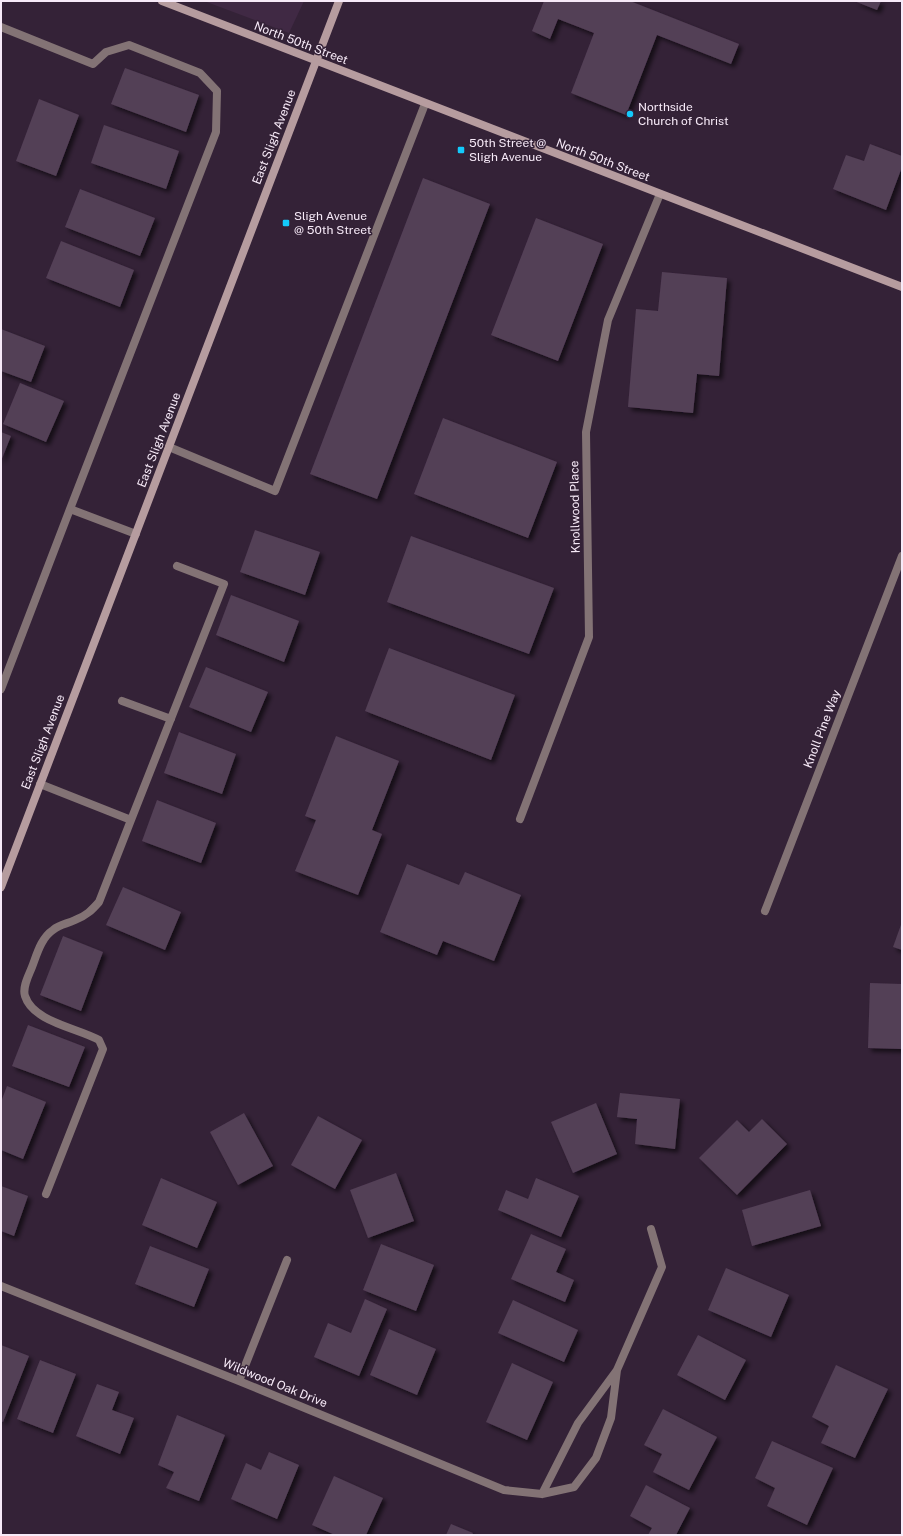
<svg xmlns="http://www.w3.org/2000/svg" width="903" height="1536" viewBox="0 0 903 1536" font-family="'Public Sans',sans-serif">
<defs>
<filter id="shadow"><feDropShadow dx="3.5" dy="3.5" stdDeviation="2" flood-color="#0009"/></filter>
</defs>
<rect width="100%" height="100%" fill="#342237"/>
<path fill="#402944" d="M204 1H304L289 33Z"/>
<path fill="#533f56" filter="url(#shadow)" d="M544 1H630L739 44 731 64 657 35 626 115 571 93 594 33 558 19 550 39 532 31Z
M854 1H881L877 10Z
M125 68 199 95 186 132 111 104Z
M39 99 79 115 56 176 16 161Z
M104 125 179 151 166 189 91 163Z
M870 144 902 156V167L886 210 833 189 846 155 864 161Z
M423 178 490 204 377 499 310 474Z
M80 189 155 218 140 256 65 227Z
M536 218 603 244 558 361 491 335Z
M61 241 134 270 120 307 46 278Z
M662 272 727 278 719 376 697 374 693 413 628 407 636 309 658 311Z
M1 329 45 346 31 382 1 371Z
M20 383 64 401 46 442 3 424Z
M443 418 557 462 528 538 414 494Z
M1 432 11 436 1 461Z
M255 530 320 552 305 595 240 572Z
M411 536 554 588 529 654 387 602Z
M231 595 299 621 284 662 216 635Z
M389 648 515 695 491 760 365 711Z
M206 667 268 692 251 732 189 707Z
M179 732 236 754 222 794 164 773Z
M336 736 399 761 372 830 382 834 358 895 295 871 316 820 305 816Z
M157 800 216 823 201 863 142 841Z
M407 864 459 885 465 872 521 895 494 961 443 941 437 955 380 932Z
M123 887 181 912 165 950 106 925Z
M902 922V950L893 947Z
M63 936 103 952 81 1011 40 995Z
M870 983 902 984V1049L868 1048Z
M28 1025 85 1047 69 1087 12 1066Z
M7 1086 46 1102 23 1159 1 1150V1102Z
M620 1093 680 1099 675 1149 635 1144 637 1119 617 1117Z
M596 1103 617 1154 573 1173 551 1122Z
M244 1113 273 1166 238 1185 210 1132Z
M318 1116 362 1140 335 1189 291 1165Z
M762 1119 787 1144 737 1195 699 1158 737 1120 749 1132Z
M396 1173 414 1221 368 1238 350 1190Z
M161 1178 217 1202 197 1248 142 1225Z
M536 1178 579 1196 561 1237 498 1210 506 1190 528 1199Z
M1 1186 28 1196 14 1236 1 1231Z
M810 1190 821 1226 752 1246 742 1210Z
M531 1234 566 1249 556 1272 574 1280 565 1302 511 1279Z
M381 1244 434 1265 416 1311 363 1290Z
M150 1246 209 1269 194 1307 135 1284Z
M726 1268 789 1295 771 1337 708 1310Z
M365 1299 387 1309 359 1376 314 1357 328 1323 351 1333Z
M513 1300 578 1330 564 1362 498 1333Z
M389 1329 436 1349 417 1395 370 1375Z
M698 1335 746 1360 725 1400 677 1375Z
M1 1345 29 1356 3 1422 1 1421Z
M40 1360 76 1374 53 1433 17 1419Z
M512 1363 553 1382 527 1440 486 1422Z
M836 1365 888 1389 855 1458 821 1443 829 1426 812 1417Z
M97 1384 119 1392 112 1410 134 1418 120 1454 76 1436Z
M663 1409 717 1437 689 1490 653 1472 662 1454 644 1445Z
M177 1415 225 1435 199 1501 166 1488 174 1472 158 1465Z
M772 1441 833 1468 807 1525 767 1506 775 1488 755 1478Z
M269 1452 299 1465 277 1519 231 1499 246 1463 261 1470Z
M334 1476 383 1498 366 1535H335L312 1525Z
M646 1485 690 1508 676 1535H648L652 1528 630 1516Z
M451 1524 473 1533 472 1535H446Z"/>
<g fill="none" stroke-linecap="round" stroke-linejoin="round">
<path stroke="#837375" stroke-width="8" d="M1 27 93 64 106 52 129 45 200 73 217 91 216 132 70 509 136 534
M169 447 275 491 425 104
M1 689 70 509
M122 701 171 719
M40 784 131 820 224 584 177 566
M46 1194 103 1049 99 1040C78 1028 33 1022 25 996 22 987 29 975 32 967 37 954 41 938 53 930 60 924 67 924 75 920 86 916 92 910 99 902L131 820"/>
<path stroke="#837375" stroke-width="8" d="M520 819 589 637 586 432 608 320 660 194
M765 911 902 556
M1 1286 239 1381 504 1490 542 1494 574 1487 596 1458 611 1418 617 1370
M239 1381 287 1260
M542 1494 578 1423 617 1370 662 1267 651 1229"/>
<path stroke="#b69c9f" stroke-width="8" d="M162 1 902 287
M1 887 339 1"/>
</g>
<g fill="#13cafb" stroke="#342237" stroke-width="1.5">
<circle cx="630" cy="114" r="4"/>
<rect x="457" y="146" width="8" height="8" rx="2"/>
<rect x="282" y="219" width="8" height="8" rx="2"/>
</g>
<g text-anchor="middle" stroke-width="3" stroke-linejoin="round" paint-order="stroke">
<g font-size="12" fill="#f7eaf8" stroke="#342237">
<text transform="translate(301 43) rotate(21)" y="4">North 50th Street</text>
<text transform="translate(274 137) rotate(-69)" y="4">East Sligh Avenue</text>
<text transform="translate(603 160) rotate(21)" y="4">North 50th Street</text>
<text transform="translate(159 440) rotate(-69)" y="4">East Sligh Avenue</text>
<text transform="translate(575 507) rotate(-91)" y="4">Knollwood Place</text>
<text transform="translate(822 729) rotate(-69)" y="4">Knoll Pine Way</text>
<text transform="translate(43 742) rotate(-69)" y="4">East Sligh Avenue</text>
<text transform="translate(275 1383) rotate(22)" y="4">Wildwood Oak Drive</text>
</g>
<g font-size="12" fill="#f7eaf8" stroke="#342237" text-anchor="start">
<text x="638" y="111">Northside<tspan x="638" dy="14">Church of Christ</tspan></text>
<text x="469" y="147">50th Street @<tspan x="469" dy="14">Sligh Avenue</tspan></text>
<text x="294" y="220">Sligh Avenue<tspan x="294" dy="14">@ 50th Street</tspan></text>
</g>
</g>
<rect width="903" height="1536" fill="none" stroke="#f7eaf8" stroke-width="4"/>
</svg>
